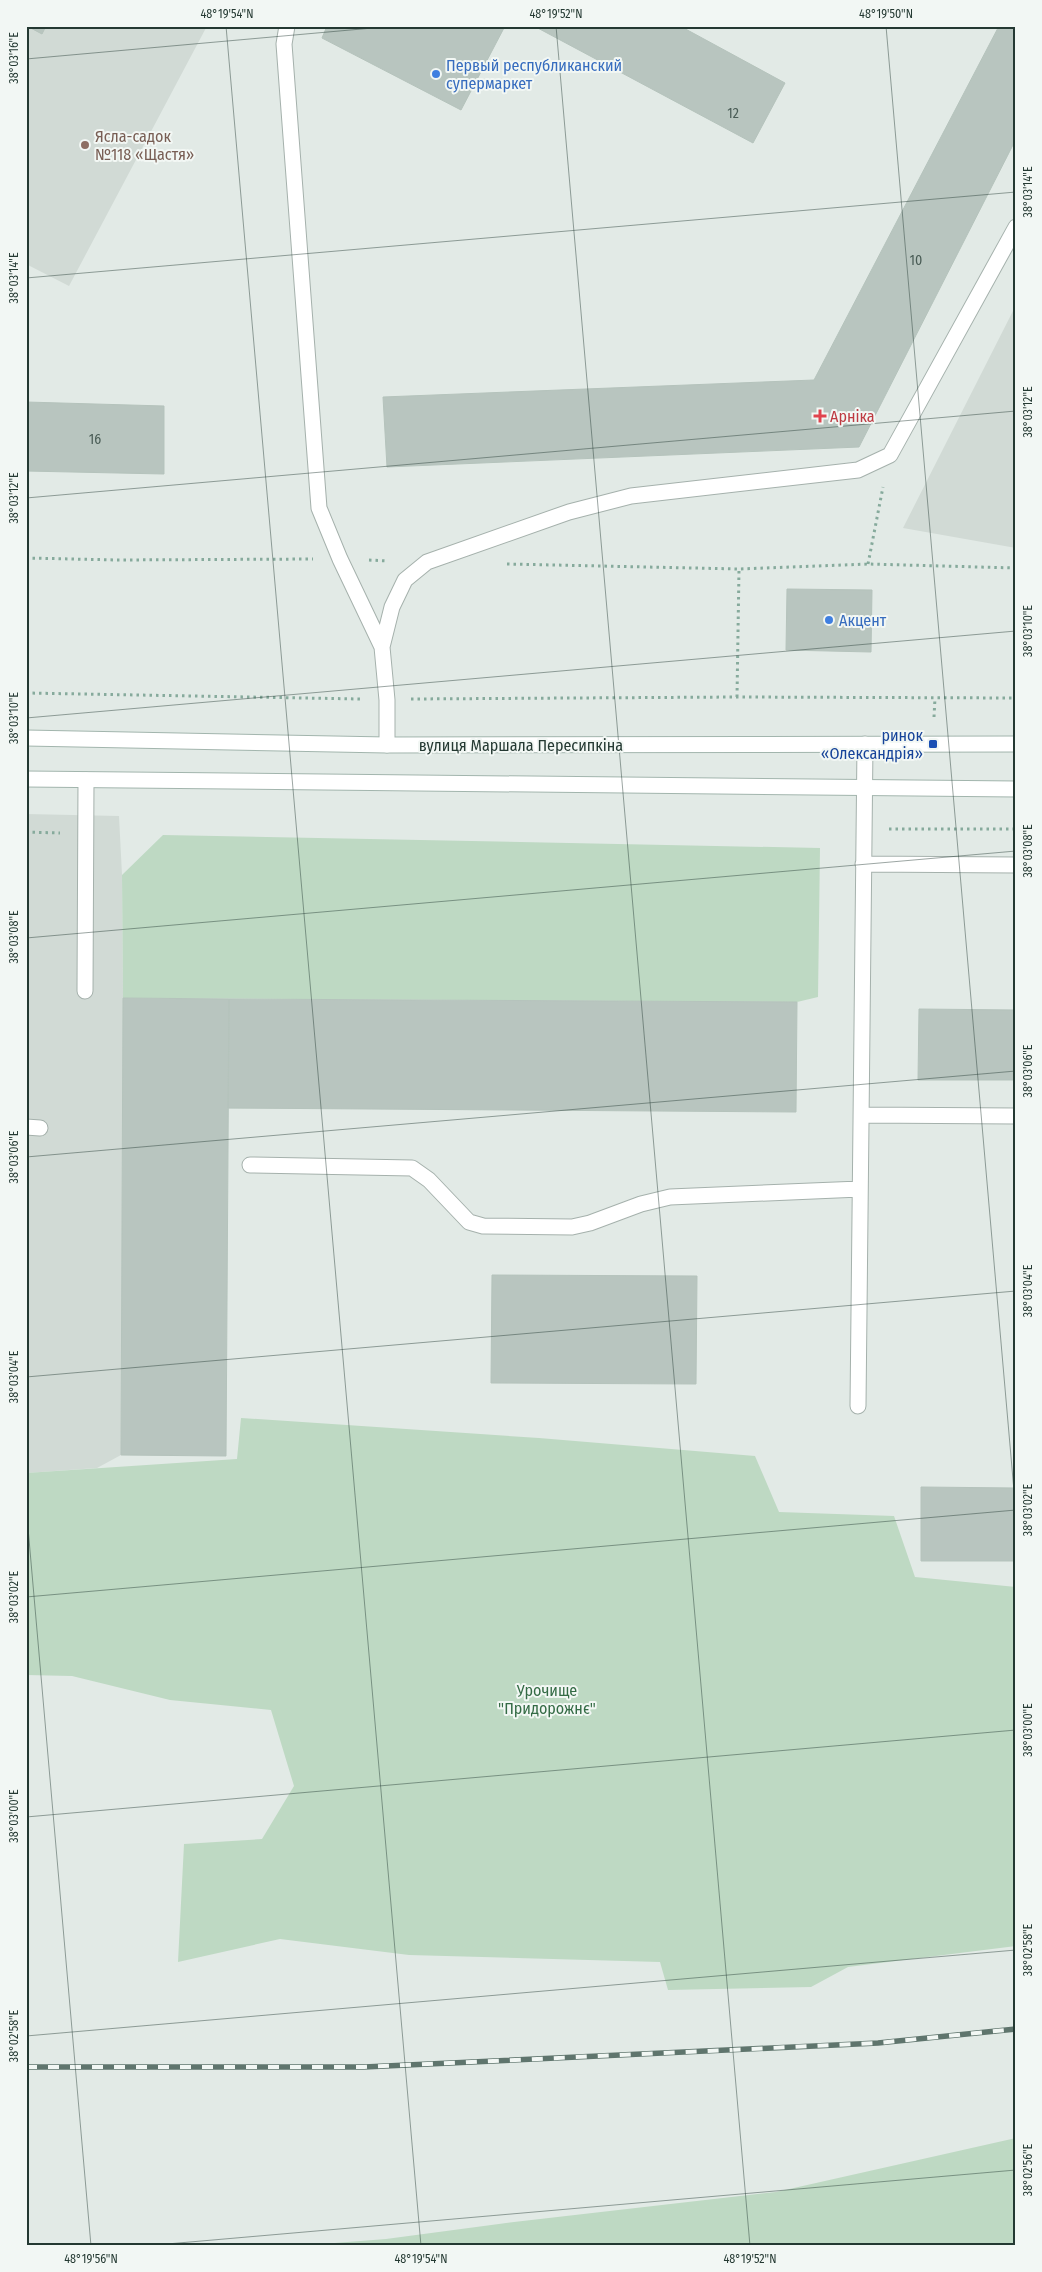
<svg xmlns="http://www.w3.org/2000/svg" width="1042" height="2272" viewBox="0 0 1042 2272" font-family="'Fira Sans Condensed',sans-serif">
<rect width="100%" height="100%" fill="#e2eae6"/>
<path fill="#d1dad5" d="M26 26H207L69 286 26 264Z
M1016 305V548L903 528Z
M26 814 119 816 122 875 123 998 121 1455 97 1468 26 1473Z"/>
<path fill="#bed9c3" d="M163 835 820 848 818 997 797 1002 123 998 122 875Z
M241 1418 539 1438 755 1456 779 1512 894 1516 915 1577 1016 1587V1946L848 1967 811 1987 668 1990 660 1962 409 1955 280 1939 178 1962 184 1844 262 1839 294 1786 271 1710 170 1700 72 1676 26 1675V1473L237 1459Z
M1016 2138V2246H296L386 2239 514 2222 776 2192Z"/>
<path fill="#b8c5bf" stroke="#b5c3bc" d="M27 26H46L42 34Z
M327 26H505L461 110 322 38Z
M534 26H680L785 83 753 143Z
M999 26H1016V139L859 447 387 467 383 397 814 380Z
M26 402 164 406V474L26 471Z
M787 589 872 590 871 652 786 650Z
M123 998 229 999 226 1456 121 1455Z
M229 999 797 1002 796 1112 228 1108Z
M919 1009 1016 1010V1080H918Z
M492 1275 697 1276 696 1384 491 1383Z
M921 1487 1016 1488V1561H921Z"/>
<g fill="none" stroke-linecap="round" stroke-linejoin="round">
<g stroke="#a5b1ac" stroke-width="17">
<path id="lane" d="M287 26 284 44 319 508 340 559 382 647 387 700V745
M382 647 392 607 405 580 427 562 569 512 631 496 858 470 890 455 1016 227
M863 864 1016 865
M85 991 86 780
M861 1115 1016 1116
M26 1127 40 1128
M250 1165 412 1168 429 1180 469 1222 483 1226 572 1227 590 1223 641 1204 670 1197 860 1189
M858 1406 865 744"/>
</g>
<g stroke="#a2b5ad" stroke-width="17">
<path id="secondary" d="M26 738 387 745 1016 744
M26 779 1016 789"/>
</g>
<path stroke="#86aa9c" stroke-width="3" stroke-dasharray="2.5 4" stroke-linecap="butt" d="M26 558 118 560 313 559
M369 560 388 561
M507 564 739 569 868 564 1016 568
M868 564 883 487
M26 693 360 699
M737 697 739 569
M411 699 737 697 1016 698
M934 717 935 698
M889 829H1016
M26 832 60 833"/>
<use href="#lane" stroke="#fff" stroke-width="15"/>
<use href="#secondary" stroke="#fff" stroke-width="15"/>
<g stroke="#5f756d" stroke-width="5.5">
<path id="rail" d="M26 2067H364L878 2043 1016 2029"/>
</g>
<use href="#rail" stroke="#f2f7f4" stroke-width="4" stroke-dasharray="11" stroke-linecap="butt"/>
</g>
<path fill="none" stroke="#243932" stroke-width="1" stroke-opacity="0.45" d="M226 26 421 2246M556 26 750 2246M886 26 1016 1514M26 59 395 26M26 278 1016 192M26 498 1016 411M26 718 1016 631M26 938 1016 851M26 1157 1016 1071M26 1377 1016 1291M26 1505 91 2246M26 1597 1016 1510M26 1817 1016 1730M26 2036 1016 1950M144 2246 1016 2170"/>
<g fill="#3f7fe0" stroke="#f2f7f4" stroke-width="2">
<circle cx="436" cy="74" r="5"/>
<circle cx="829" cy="620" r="5"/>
</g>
<circle fill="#8d6e63" stroke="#f2f7f4" stroke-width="2" cx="85" cy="145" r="5"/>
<path fill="#e0444e" stroke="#f2f7f4" stroke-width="2" d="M817.5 408.5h5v5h5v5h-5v5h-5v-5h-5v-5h5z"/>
<rect fill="#1a4fb4" stroke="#f2f7f4" stroke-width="2" x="928" y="739" width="10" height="10" rx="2.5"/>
<g text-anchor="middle" stroke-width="4" stroke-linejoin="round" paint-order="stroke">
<g font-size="14" fill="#495c55">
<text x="733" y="118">12</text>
<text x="916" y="265">10</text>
<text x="95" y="444">16</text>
</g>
<g font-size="16" fill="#366cbe" stroke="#f2f7f4" text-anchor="start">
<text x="446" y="71">Первый республиканский<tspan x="446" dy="18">супермаркет</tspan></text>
<text x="839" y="626">Акцент</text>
</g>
<g font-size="16" fill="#785e54" stroke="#f2f7f4" text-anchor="start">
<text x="95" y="142">Ясла-садок<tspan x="95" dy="18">№118 «Щастя»</tspan></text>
</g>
<g font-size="16" fill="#be3a42" stroke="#f2f7f4" text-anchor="start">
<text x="830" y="422">Арніка</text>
</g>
<g font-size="16" fill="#164399" stroke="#f2f7f4" text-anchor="end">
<text x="923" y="741">ринок<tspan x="923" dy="18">«Олександрія»</tspan></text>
</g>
<g font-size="16" fill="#243932" stroke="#f2f7f4">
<text x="521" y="751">вулиця Маршала Пересипкіна</text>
</g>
<g font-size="16" fill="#346b45" stroke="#f2f7f4">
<text x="547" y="1696">Урочище<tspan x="547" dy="18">"Придорожнє"</tspan></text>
</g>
</g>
<rect width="1042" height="2272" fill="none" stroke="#f2f7f4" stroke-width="55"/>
<rect x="28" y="28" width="986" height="2216" fill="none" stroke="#243932" stroke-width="2"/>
<g font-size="12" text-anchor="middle" fill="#243932">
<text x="227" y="18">48°19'54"N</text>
<text x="556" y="18">48°19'52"N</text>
<text x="886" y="18">48°19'50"N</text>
<text transform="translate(14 58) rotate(-90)" y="4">38°03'16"E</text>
<text transform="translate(1028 192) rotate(-90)" y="4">38°03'14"E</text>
<text transform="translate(14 278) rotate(-90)" y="4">38°03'14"E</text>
<text transform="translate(1028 412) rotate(-90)" y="4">38°03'12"E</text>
<text transform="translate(14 498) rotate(-90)" y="4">38°03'12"E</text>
<text transform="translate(1028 631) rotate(-90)" y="4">38°03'10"E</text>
<text transform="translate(14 718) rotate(-90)" y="4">38°03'10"E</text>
<text transform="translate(1028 851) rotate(-90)" y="4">38°03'08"E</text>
<text transform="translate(14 937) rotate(-90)" y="4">38°03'08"E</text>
<text transform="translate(1028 1071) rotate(-90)" y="4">38°03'06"E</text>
<text transform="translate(14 1157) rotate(-90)" y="4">38°03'06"E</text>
<text transform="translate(1028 1291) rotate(-90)" y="4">38°03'04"E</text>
<text transform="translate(14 1377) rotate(-90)" y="4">38°03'04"E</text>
<text transform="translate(1028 1510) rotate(-90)" y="4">38°03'02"E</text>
<text transform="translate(14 1597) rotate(-90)" y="4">38°03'02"E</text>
<text transform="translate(1028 1730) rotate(-90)" y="4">38°03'00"E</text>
<text transform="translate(14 1816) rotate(-90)" y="4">38°03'00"E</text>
<text transform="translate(1028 1950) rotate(-90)" y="4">38°02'58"E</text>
<text transform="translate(14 2036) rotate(-90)" y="4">38°02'58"E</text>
<text transform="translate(1028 2170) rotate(-90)" y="4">38°02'56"E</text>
<text x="91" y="2263">48°19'56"N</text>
<text x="421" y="2263">48°19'54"N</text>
<text x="750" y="2263">48°19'52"N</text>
</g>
</svg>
